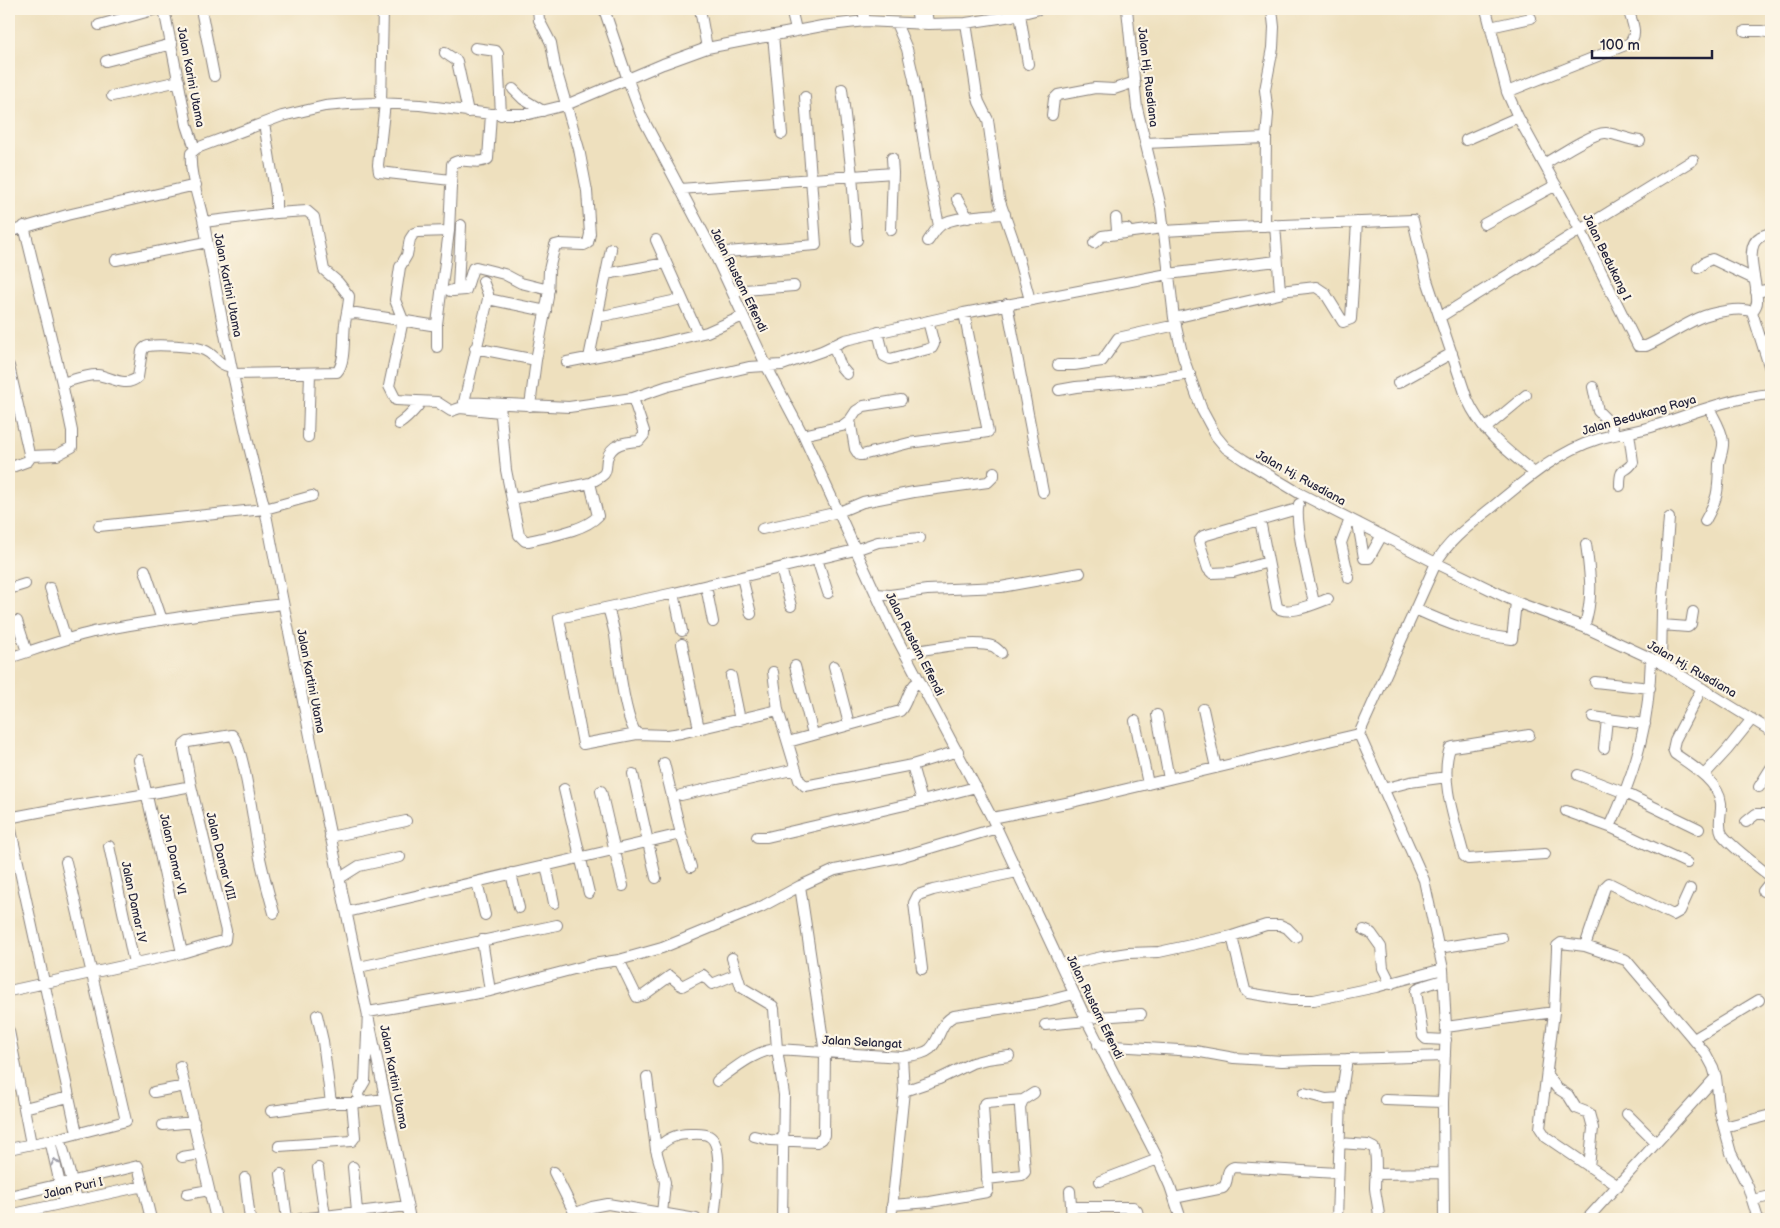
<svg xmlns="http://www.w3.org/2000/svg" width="1780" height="1228" viewBox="0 0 1780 1228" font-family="'Balsamiq Sans',sans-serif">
<rect width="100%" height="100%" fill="#fcf5e5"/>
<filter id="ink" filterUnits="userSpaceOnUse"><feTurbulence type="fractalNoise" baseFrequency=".02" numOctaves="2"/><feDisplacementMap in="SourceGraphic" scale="10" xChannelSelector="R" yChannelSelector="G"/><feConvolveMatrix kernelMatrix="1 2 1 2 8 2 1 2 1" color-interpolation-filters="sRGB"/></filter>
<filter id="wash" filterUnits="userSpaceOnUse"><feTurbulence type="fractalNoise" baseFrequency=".0096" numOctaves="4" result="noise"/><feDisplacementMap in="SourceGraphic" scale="20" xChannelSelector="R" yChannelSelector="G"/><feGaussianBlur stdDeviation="1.12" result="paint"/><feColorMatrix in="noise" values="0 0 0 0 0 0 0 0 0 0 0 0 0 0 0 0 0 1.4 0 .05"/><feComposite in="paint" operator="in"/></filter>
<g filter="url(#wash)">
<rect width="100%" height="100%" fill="#eee0be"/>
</g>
<g filter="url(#ink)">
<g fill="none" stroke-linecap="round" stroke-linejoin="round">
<g stroke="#88817c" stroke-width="12">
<path id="minor" d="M164 9 187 125 195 149
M201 9 214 76
M604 9 628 80 641 115 714 253 767 367 803 435 892 629 992 818 1087 1021 1158 1159 1170 1186 1181 1219
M700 9 707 48
M791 9 796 30
M863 9 865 21
M916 9 919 24
M926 9 928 24
M1127 9 1137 108 1161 207 1174 318 1183 357 1202 410 1216 436 1226 448 1244 460 1299 493 1436 563 1516 602 1584 627 1661 663 1771 731
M1486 9 1507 92 1518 117 1581 231 1638 346H1646C1664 338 1681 326 1699 318 1710 313 1741 306 1752 312
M1020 14 1028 64
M896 23 907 49 914 79 927 163 939 226
M966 23 977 95 979 102 988 120 999 199 1014 242 1030 300
M99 25 157 9
M1490 27 1531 18
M1745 31H1762L1771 33
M773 35 782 134
M475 48 496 51 498 54 501 115
M445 53 457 61 468 112
M106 61 172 44
M513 89 523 99 543 111
M842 89 852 176 857 240
M1507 92 1628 44C1640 35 1631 20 1628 9
M112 96 179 81
M381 103 383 9
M385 103 378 165 379 172 451 180
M1052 115 1054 99 1058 95 1095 88 1114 89 1135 82
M264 123 276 197V213
M1466 140 1518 117
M1145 143 1266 138
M1544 164C1556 157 1593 132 1606 133 1617 134 1628 140 1640 141
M680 189 893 173
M957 199 968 218
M1116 218 1117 230 1127 229
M204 222 276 213 307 211 314 217 324 270 338 282 349 296C349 306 346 315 345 324 343 337 346 362 337 372L232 374
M1484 224 1556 185
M24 226 62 383 72 431V447L57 455 30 456
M1265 226 1266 138 1268 114 1265 90 1273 48 1274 27 1272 9
M891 230 893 173 892 158
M449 231 418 232 414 233 410 239 407 255 400 267 395 300 403 320 389 386 396 400 437 402 451 411 460 408 500 412
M1164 231 1234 227 1413 220 1427 280 1467 399C1483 434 1506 449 1534 473
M9 232 67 215 196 185
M656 240 698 334
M928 241C932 236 935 229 941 225 953 216 989 215 1005 214
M1094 243 1102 236 1163 228
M714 253 816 245 805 97
M116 260 207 242
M1698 268 1705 262 1712 259 1754 279
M606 274 666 263
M483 281 488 294V299
M450 291 458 288 461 225
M453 291 466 290 473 268 476 267 504 274 521 283 549 290
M732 291 794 286
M1280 291 1316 287 1325 293 1343 322 1351 319 1357 222
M1756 292 1771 289
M1007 304 1043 492
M546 311 488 299 464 402 569 407 633 398 668 386 749 367 782 365 822 351 845 340 964 313 1168 274 1277 261
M1752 312C1754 309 1757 306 1757 302 1759 286 1742 247 1760 237 1763 235 1768 234 1771 233
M1752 312 1771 372
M346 317 348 314 356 313 431 325 437 324
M598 317 682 299
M1440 317 1693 160
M1174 318 1279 294 1280 291 1275 225
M878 332 884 356 890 359 932 348 934 344 928 321
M833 345 841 367 847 374
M437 347V324L449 231 452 164C461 156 478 166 488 159L491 114
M475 348 536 360
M589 358 611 249
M567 362 649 346 707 332 743 316
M1058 365H1074L1102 361 1118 338 1176 325
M9 366 30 458 28 461 9 468
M62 383C73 380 85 375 97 375 110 376 125 389 138 377L142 351C144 348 144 347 148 346 157 344 195 346 204 350 216 355 216 364 231 367
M1398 383 1452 353
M1593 387 1598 411 1611 424 1614 435
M1059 390 1076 387 1144 381 1190 374
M500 405 506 470 519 535 525 541H529C549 536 584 531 598 516L590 483C595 480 600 478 604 474 607 470 606 464 607 459 611 443 626 442 639 441L644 435V431L633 398
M530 406 536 360 548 297 549 270 555 245 559 244 584 245 588 243 590 234 587 191 579 149 555 66 551 43 539 20 538 9
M850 420 855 449 859 455H862L909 443 988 432 964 313
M399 424C407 419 412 413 418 406L417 402
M1485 429 1526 395
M803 435 842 426 850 420 856 411 864 406 901 400
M308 437 310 373
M1620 486C1620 464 1625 475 1633 462L1629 433
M512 499 590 483
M1299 504C1293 520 1310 583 1314 603
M1260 520 1277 607C1287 617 1316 603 1328 599
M1705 521C1719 496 1718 491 1719 464 1720 456 1724 449 1723 441 1722 430 1714 418 1709 408
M1358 523 1364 558H1369L1382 535
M99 526 265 509 312 496
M762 529 839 512 863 502 914 492 988 482 994 476V472
M817 559 828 593
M1268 562 1233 572 1212 573 1208 569 1199 541 1203 536 1297 509
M781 568 791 606
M145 570 162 620
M742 577 751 614
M1349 578 1341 543 1350 519
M706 586 713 622
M50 588 66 639
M9 589 25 584
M876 594 890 595 927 590 1001 587 1080 573
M608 608C611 617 613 626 615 635 618 656 624 720 637 734L667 735 681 733 778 710 799 780 805 786 912 765 958 751
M1415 609C1448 624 1476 635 1512 639L1516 602
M17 621 27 652
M1662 625 1688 627 1691 624 1693 612
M1584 627C1594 598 1590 574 1586 544
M682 631 674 593 855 550 878 542 920 538
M682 644 699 729
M905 654C925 649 973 640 992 646 996 647 998 650 1001 653
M9 658C37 649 64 639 93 632 156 619 219 612 283 604
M1661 663 1662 610 1669 518
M795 666 813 734
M834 666 849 724
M773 672 778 710
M731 676 740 720
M1595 682 1650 688
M1702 688 1675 740 1673 749 1675 754C1691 765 1719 782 1721 803 1722 813 1717 824 1722 834 1727 843 1761 869 1771 877
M1203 709 1216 768
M1157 715 1169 779
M1593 717 1645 724
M1135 721 1148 784
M637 734 583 744 559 618 674 593
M1529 735 1453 747 1450 748C1439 780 1456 824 1464 856L1468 859 1545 854
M788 742 900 711C909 701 907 688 919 681
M1604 748 1607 719
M139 760 182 953
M664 763 681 834
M912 765 922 801
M633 774 656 878
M1578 775 1625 793 1699 829
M1704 775 1727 750 1752 719
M1759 787 1771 768
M564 789 589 893
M1383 789 1410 782 1447 777
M601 791 623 886
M681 795 796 769
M1566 811 1610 827C1637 768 1649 724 1651 658
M9 818C69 805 130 798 191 786
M992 818 1076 801 1359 734
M9 821 77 1133
M1746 822 1756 814H1766L1771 818
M1610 827 1687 863
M330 837 406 821
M757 837H767L922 801 976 787
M109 846 134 963
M546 865 554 903
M511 873 519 908
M340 878 359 866 400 857
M477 882 485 915
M1763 891 1771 881
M347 912 681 834 691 867
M1364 930 1371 933 1381 947 1383 968 1391 984
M1232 936 1245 990 1248 993 1291 1000H1314L1376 987 1443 969
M482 940 490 991
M1585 946 1605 887 1609 883 1673 915 1680 911 1690 889
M1438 948 1502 938
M732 958 741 987 773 1006 774 1009 777 1049 784 1095 782 1219
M619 960 637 997 644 995 670 976 682 986 703 975 712 984 737 974
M1062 966 1102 957 1128 953 1159 952 1232 936 1266 925H1280L1287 928 1296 937
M359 967 557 925
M922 969 914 903 918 895 933 890 1017 872
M1443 980 1420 987 1416 991 1423 1036 1426 1039 1446 1040
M9 991 182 953 225 940 226 931 191 786 184 749V745L188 742 232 735C244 745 254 828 258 848 262 870 268 891 274 913
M317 1015 323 1041 331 1103
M1085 1018 1141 1014
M1045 1025 1087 1021
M1446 1027 1554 1012
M9 1031 31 1144
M1694 1039 1759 1000
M1098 1045 1195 1051 1234 1058 1282 1061 1445 1056
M180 1066 216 1219
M1547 1075 1557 1088 1568 1095 1576 1108 1589 1113 1593 1128 1589 1167
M647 1077 656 1150 665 1182 662 1214
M717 1081C735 1068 754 1051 777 1049L902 1057C911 1055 923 1055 930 1049 941 1039 939 1023 954 1016L1039 1003 1074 994
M904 1091 939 1079 972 1063 987 1059 1009 1056
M154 1092 185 1086
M1304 1093 1326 1099 1341 1098
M1385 1100 1443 1102
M359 1102 358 1093 365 1081 368 1012 490 991 593 964 619 960 662 948 761 907 800 886 835 870 900 857 997 828
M24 1108 69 1097
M271 1111 331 1103H352
M1627 1114 1656 1143
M163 1125 194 1122
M1724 1127 1771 1115
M754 1136 770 1140 817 1142 822 1139 824 1135 825 1053 800 886
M60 1138 77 1199
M50 1140 64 1202
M1339 1143 1368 1145 1374 1148C1378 1160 1375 1175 1375 1188 1376 1199 1379 1208 1379 1219
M279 1146 352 1141 355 1137 352 1103 385 1099
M9 1149 60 1138 126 1121 66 862
M656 1150C665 1139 675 1134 690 1134 695 1134 704 1133 709 1136 726 1145 715 1203 714 1219
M182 1157 201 1154
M353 1167 357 1211
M318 1168 325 1216
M554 1172 577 1218
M281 1174 287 1219
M1375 1174 1443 1173
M245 1178 250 1219
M987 1179 1022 1175 1025 1172 1020 1107 1023 1100 1034 1093
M1100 1181 1158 1159
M1618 1186 1546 1137 1540 1128 1554 1012 1557 950V946L1561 943 1585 946 1626 960 1706 1054 1713 1067 1716 1077 1720 1113 1731 1153 1748 1187 1758 1219
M1070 1191 1072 1219
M187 1194 209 1190
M9 1196 138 1166 151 1219
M1174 1198 1223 1188C1230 1181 1224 1170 1234 1167L1337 1173
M1753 1200 1771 1196
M892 1205 930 1202 987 1192 988 1189 983 1106 986 1103 1023 1100
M1072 1207H1133L1137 1211 1139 1219
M576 1213 592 1207 608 1204 696 1219
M9 1215 143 1186
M300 1219 407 1206
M410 1219C362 982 310 747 265 509 239 415 222 320 204 224 200 202 189 175 191 153L197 148 282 116 325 106 348 104 377 103 420 105 491 114H529L566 105 663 64 707 48 822 26 865 21 928 24 966 23 1012 16 1039 9
M891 1219 904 1091 902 1057
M1337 1219 1341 1098 1347 1059
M1444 1219 1443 1102 1446 1027 1443 969 1424 880 1359 734 1436 563C1448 541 1470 525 1490 509 1523 482 1556 452 1598 439 1617 433 1638 432 1657 425 1694 413 1732 397 1771 394
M1587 1219 1716 1077"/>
</g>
<use href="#minor" stroke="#fff" stroke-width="10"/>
</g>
<defs><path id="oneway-chevron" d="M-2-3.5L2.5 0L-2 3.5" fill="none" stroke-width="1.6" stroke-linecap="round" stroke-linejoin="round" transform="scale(1.25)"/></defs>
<use stroke="#9c9ca7" href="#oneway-chevron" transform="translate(55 1162) rotate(-103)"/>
</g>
<g text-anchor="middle" stroke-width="4.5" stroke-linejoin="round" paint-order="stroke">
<g font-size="12" fill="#22223b" stroke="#fcf5e5">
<text transform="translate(191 77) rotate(79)" y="4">Jalan Karini Utama</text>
<text transform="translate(1148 77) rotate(83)" y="4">Jalan Hj. Rusdiana</text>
<text transform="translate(1607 257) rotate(64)" y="4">Jalan Bedukang I</text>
<text transform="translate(739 280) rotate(64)" y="4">Jalan Rustam Effendi</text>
<text transform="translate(228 285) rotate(79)" y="4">Jalan Kartini Utama</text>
<text transform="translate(1639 415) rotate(-16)" y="4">Jalan Bedukang Raya</text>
<text transform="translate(1301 478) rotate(29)" y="4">Jalan Hj. Rusdiana</text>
<text transform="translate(915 644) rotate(63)" y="4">Jalan Rustam Effendi</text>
<text transform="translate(1692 669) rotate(30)" y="4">Jalan Hj. Rusdiana</text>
<text transform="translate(311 681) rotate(79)" y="4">Jalan Kartini Utama</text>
<text transform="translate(173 854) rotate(77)" y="4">Jalan Damar VI</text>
<text transform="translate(221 856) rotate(76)" y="4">Jalan Damar VIII</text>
<text transform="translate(134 902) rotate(78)" y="4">Jalan Damar IV</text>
<text transform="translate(1095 1007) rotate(64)" y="4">Jalan Rustam Effendi</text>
<text transform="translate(862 1042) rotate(3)" y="4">Jalan Selangat</text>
<text transform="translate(394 1077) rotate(79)" y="4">Jalan Kartini Utama</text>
<text transform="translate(73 1188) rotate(-13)" y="4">Jalan Puri I</text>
</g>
</g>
<rect width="1780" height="1228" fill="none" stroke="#fcf5e5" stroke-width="30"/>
<path d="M1592 50v8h120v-8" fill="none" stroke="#22223b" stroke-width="2.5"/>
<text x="1600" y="50" font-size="15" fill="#22223b" stroke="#fcf5e5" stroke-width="4" paint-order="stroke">100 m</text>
</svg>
